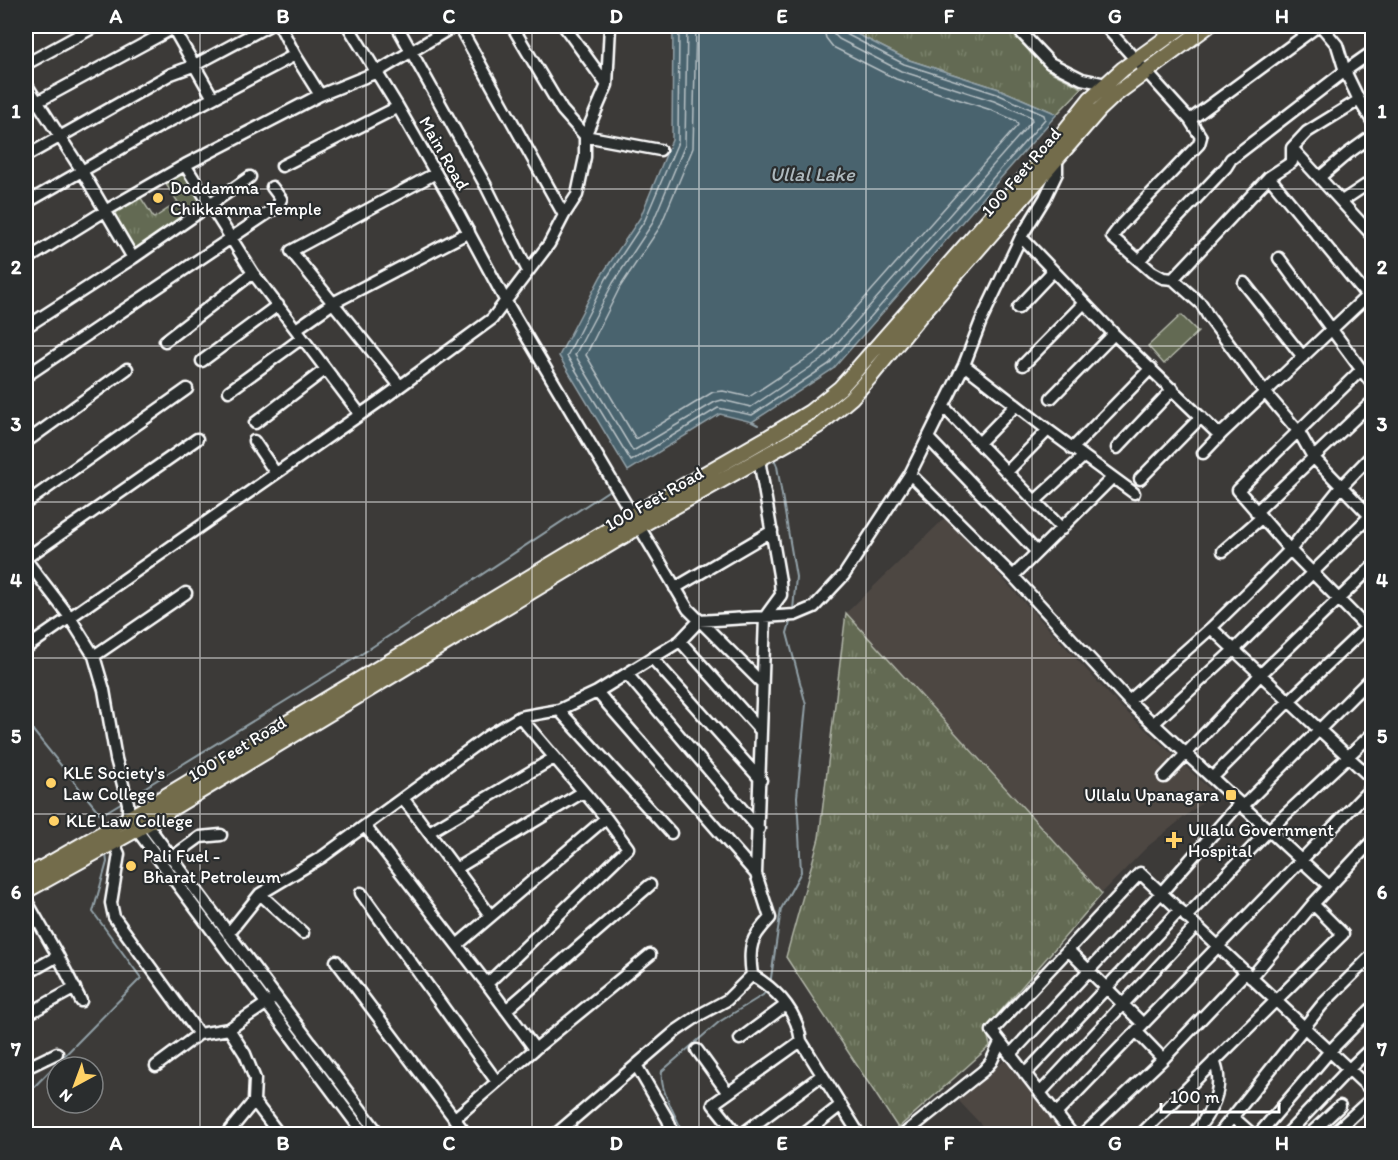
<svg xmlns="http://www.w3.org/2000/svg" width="1398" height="1160" viewBox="0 0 1398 1160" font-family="Itim,sans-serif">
<defs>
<pattern id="grass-tufts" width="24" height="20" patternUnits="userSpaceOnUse" patternTransform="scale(1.5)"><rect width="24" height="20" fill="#636b52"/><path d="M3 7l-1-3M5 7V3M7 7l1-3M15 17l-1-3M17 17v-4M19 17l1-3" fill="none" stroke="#7a816c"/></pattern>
</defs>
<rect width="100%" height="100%" fill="#3c3a38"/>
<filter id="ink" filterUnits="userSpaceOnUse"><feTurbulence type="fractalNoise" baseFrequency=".0167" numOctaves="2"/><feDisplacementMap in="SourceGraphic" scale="12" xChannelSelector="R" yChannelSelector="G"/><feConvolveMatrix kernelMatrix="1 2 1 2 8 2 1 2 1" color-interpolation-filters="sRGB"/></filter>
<g filter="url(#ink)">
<path fill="#4d4743" d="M946 517 1118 704 1214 793 1147 847 1102 893 846 613Z
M1005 1060 1043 1109 1063 1134H990L958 1100Z"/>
<path fill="url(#grass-tufts)" stroke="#b1b5a8" stroke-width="1.5" d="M841 26H1005L1049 71 1082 88 1057 114 999 89 906 59Z
M183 167 208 206 132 253 108 214 139 195 154 218 178 202 163 180Z
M846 613 1102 894 986 1028 990 1046 898 1128 786 957 819 838Z"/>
<path fill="#636b52" stroke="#b1b5a8" stroke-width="1.5" d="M1181 315 1198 332 1164 364 1148 346Z"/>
<path fill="#4a636e" stroke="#92a1a8" stroke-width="1.5" d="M673 26H841L906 59 999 89 1057 114 833 369 752 422 720 414 628 471 559 356 601 276 640 218 672 140Z"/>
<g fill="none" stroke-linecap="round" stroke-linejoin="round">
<path stroke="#b7c1c5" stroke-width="1.5" d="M679 26 678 142 645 220 606 279 567 356 631 461 718 408 752 415 829 364 1045 119 1044 115 997 94 904 64 844 33 840 26
M687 26 685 145 652 224 613 283 575 355 633 451 715 402 722 400 751 407 824 358 1032 121 1031 117 994 101 901 71 839 39 834 34 832 26
M696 26 693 148 660 227 620 287 586 355 636 439 713 392 723 391 749 397 818 351 1018 125 1016 121 991 110 896 79 833 47 826 38 823 26"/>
<path stroke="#92a1a8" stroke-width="2" d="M752 422 758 425
M773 457 777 466 796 577 793 610
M26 726 31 728 101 815 124 801
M131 796 360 655 608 491
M101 815 103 827
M770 985 781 909 801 872 797 797 806 705 787 633 791 619
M26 1095 141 978 93 912 107 862 106 854
M683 1134C677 1115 659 1092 662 1071L719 1022 763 995 767 990"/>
<g stroke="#fff" stroke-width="15">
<path id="minor" d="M172 26 213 98
M280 26 295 55 320 95
M348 26 398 107 454 205 505 300 688 609 762 683
M397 26 486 186 528 271
M459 26 564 215
M512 26 562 110 585 136 660 150
M564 26 607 85
M1015 26 1050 63 1082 79 1106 84
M1105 26 1190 120
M1318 26 1190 120 1201 137 1199 144 1121 225 1112 237 1152 272 1163 278 1173 279 1202 305 1208 316 1264 391 1299 432 1313 457 1372 518
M1321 26 1337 45 1345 71 1359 100
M26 64 96 26
M26 84 82 171 133 258
M26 108 177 26
M1292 148 1372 235
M26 156 171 74 193 66 268 26
M185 165 253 273 360 414
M282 166 398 107
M1269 177 1372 302
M1320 177 1347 154 1372 136
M1342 201 1372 181
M26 203 162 125 295 55
M1021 237 1114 334 1215 431 1222 433 1368 295
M1279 258 1372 384
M26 260 105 211 185 165 320 95 377 72 454 26
M1139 261 1171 225 1226 167 1231 159 1345 71 1372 52
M1173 279 1269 177 1292 162V148L1307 132 1359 100 1372 121
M1244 283 1303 357
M1018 308 1053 271
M26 327 133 258 250 177
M296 329 333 303 469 232
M165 341 253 273
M202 361 278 305
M964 365 1048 430 1134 493
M1023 365 1084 303
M1361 370 1238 490 1290 550 1372 633
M26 376 277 207 281 199 272 187
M400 386 291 251 436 173
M229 391 302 338
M1051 398 1114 334
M944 407 1062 529
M255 423 326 369
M928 438 1037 552
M254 441 275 472
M26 442 127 369
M979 443 1016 405
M1117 448 1173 389
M1072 449 1151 368
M1203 453 1222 433
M1007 472 1048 430
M910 474 1013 576 1129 701 1329 886
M1140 479 1201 417
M1035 501 1083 457
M26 503 187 389
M1256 512 1372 402
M1223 551 1261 518
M26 558 197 439
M26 560 69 616 94 656 104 690 116 759 128 803V818L364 1134
M1013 576 1112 478
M675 588 772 531
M1211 628 1372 779
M680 641 761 731
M26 648 384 398 492 319 549 244 564 215 577 195 585 157V136L607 85 610 26
M94 656 186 593
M652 658 761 780
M627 674 759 829
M597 692 756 874
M1129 701 1211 628 1250 590 1290 550 1341 487 1372 455
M559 710 671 833
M1153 724 1234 650 1372 514
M1164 777 1261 674 1372 567
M1212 778 1289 701 1372 622
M403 798 490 915
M1243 806 1372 677
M142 818 379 1134
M365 826 487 984 535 1049
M429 832 554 758
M114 843 119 854 111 903 114 917 199 1034
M171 858 200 837 221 835
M457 868 583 792
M361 893 497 1082
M260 894 303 933
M26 900 58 956 81 1001
M1186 917 1269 830 1372 734
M228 934 260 894 322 857 488 736 520 717 559 710 597 692 680 641 699 621 795 615 814 607 844 575 910 474 964 365 981 321 1021 237 1045 198 1057 173V155
M457 945 606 818
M1068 950 1143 1024
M336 961 466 1134
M26 974 58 956
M752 975C777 990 797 1012 801 1041L859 1134
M1251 978 1313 904
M487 984 628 848 606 818 520 717
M270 1001 229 1029 245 1054 255 1079 254 1101 279 1134
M506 1010 650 885
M26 1015 75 988
M1136 1031 1163 1059
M740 1039 786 1005
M697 1050 728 1093
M1010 1055 1161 893 1240 803
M636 1065 668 1120 673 1134
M156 1066 199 1034 229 1029
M26 1068 57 1053
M1025 1074 1180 910
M1040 1093 1196 926
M1056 1114 1372 787
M1234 1118 1252 1134
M454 1119 535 1049 650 955
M1334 1133 1372 1098
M227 1134 254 1101
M556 1134 676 1031 701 1014 727 1000 752 975C748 946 751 938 770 918L756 874 765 617 781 595 780 581 759 459
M737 1134 713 1104 801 1041
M742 1134 822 1075
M804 1134 841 1105
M904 1134 983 1071 991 1062 1000 1043
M1072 1134 992 1031 1140 873 1372 1091
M1084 1134 1163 1059 1245 973
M1141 1134 1343 934 1313 904 1372 841
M1193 1134C1210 1115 1226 1088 1214 1061
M1219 1134 1322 1005 1372 955
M1259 1134 1330 1051 1372 1008
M1287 1134 1349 1069 1372 1047
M1310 1134 1340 1106"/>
</g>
<g stroke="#fff" stroke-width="18">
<path id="major" d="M26 877 139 812 640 511 767 438 810 412 840 388 858 368 1051 148 1090 99 1123 69 1183 26
M26 891 136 830 640 526 818 426 851 398 871 376 919 317 1099 110 1116 94 1208 26"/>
</g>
<use href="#minor" stroke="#2a2d2e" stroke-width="10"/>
<use href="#major" stroke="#736c4b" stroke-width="14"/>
</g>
</g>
<path fill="none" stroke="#fff" stroke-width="1.5" stroke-opacity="0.55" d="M200 26V1134M366 26V1134M532 26V1134M699 26V1134M866 26V1134M1032 26V1134M1198 26V1134M26 189H1372M26 346H1372M26 502H1372M26 658H1372M26 814H1372M26 971H1372"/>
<g fill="#ffd166" stroke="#2a2d2e" stroke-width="2">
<circle cx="158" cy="198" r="6"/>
<circle cx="51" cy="783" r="6"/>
<rect x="1225" y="789" width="12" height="12" rx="3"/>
<circle cx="54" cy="821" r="6"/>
<path d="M1171 831h6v6h6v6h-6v6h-6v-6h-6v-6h6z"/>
<circle cx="131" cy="866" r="6"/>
</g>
<g text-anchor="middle" stroke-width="4.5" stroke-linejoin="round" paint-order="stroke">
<g font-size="18" fill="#fff" stroke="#2a2d2e">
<text transform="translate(444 153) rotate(60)" y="6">Main Road</text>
<text transform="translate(1021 172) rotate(-49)" y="6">100 Feet Road</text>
<text transform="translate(654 499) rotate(-30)" y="6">100 Feet Road</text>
<text transform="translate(237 749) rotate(-31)" y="6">100 Feet Road</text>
</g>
<g font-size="18" fill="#fff" stroke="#2a2d2e" text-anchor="start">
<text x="170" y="194">Doddamma<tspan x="170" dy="21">Chikkamma Temple</tspan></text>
<text x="63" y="779">KLE Society's<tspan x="63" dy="21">Law College</tspan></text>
<text x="1219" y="801" text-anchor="end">Ullalu Upanagara</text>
<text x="66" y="827">KLE Law College</text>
<text x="1188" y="836">Ullalu Government<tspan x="1188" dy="21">Hospital</tspan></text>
<text x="143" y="862">Pali Fuel -<tspan x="143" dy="21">Bharat Petroleum</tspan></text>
</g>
<g font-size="20" font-style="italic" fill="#aeb9be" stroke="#2a2d2e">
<text x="812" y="181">Ullal Lake</text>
</g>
</g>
<rect width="1398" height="1160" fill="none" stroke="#2a2d2e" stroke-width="66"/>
<g transform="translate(75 1085) rotate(221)"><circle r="28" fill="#2a2d2e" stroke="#7f8182" stroke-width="1.5"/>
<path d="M0-4.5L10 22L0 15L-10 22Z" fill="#ffd166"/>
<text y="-9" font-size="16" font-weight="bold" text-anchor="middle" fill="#ffffff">N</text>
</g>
<path d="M1161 1103v9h118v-9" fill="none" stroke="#ffffff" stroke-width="3"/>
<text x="1170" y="1103" font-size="18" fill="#ffffff" stroke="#2a2d2e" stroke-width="4.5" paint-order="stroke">100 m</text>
<rect x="33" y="33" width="1332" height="1094" fill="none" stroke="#fff" stroke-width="2"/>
<g font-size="20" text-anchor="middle" font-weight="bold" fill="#fff">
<text x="116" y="23">A</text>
<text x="283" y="23">B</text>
<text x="449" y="23">C</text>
<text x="616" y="23">D</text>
<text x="782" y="23">E</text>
<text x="949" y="23">F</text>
<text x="1115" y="23">G</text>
<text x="1282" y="23">H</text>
<text x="16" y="118">1</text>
<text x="1382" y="118">1</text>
<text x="16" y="274">2</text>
<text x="1382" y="274">2</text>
<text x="16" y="431">3</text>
<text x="1382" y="431">3</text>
<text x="16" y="587">4</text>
<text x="1382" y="587">4</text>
<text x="16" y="743">5</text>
<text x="1382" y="743">5</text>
<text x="16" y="899">6</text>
<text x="1382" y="899">6</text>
<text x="16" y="1056">7</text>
<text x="1382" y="1056">7</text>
<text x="116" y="1150">A</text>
<text x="283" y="1150">B</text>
<text x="449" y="1150">C</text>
<text x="616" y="1150">D</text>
<text x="782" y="1150">E</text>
<text x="949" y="1150">F</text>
<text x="1115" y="1150">G</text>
<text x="1282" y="1150">H</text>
</g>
</svg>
